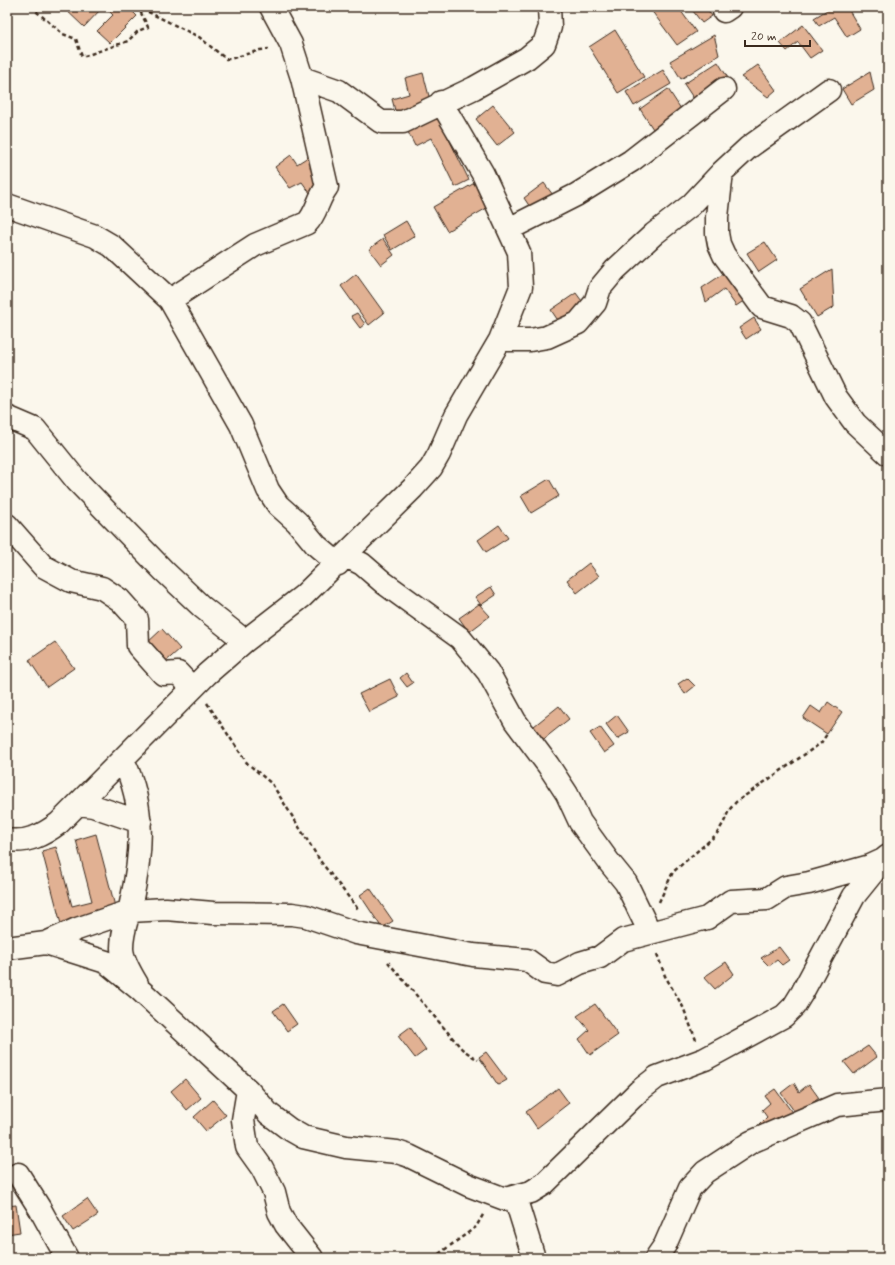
<svg xmlns="http://www.w3.org/2000/svg" width="895" height="1265" viewBox="0 0 895 1265" font-family="Mynerve,sans-serif">
<rect width="100%" height="100%" fill="#fbf7ec"/>
<filter id="ink" filterUnits="userSpaceOnUse"><feTurbulence type="fractalNoise" baseFrequency=".025" numOctaves="2"/><feDisplacementMap in="SourceGraphic" scale="8" xChannelSelector="R" yChannelSelector="G"/><feConvolveMatrix kernelMatrix="1 2 1 2 8 2 1 2 1" color-interpolation-filters="sRGB"/></filter>
<g filter="url(#ink)">
<path fill="#e1b193" stroke="#3b2a1e" d="M63 7H98L101 9 84 27Z
M105 7H128L137 16 110 43 97 31 113 15Z
M655 7H678L696 32 677 45 651 10Z
M690 7H706L712 16 702 23Z
M832 7H847L860 29 847 37 834 17 819 26 814 18Z
M803 25 822 50 810 58 798 42 787 51 780 43Z
M615 30 644 77 618 93 589 47Z
M714 35 719 55 681 79 670 61Z
M718 62 728 78 694 99 684 84Z
M758 65 776 90 768 97 741 77Z
M663 70 671 84 634 106 626 92Z
M870 72 874 90 851 104 842 89Z
M423 73 431 104 396 114 392 99 409 94 405 78Z
M668 89 681 109 653 129 640 109Z
M493 105 515 132 497 146 476 119Z
M438 117 469 180 455 187 431 138 415 146 408 132Z
M291 155 297 164 308 157 322 185 310 193 302 182 290 188 275 167Z
M478 181 492 205 447 231 433 207Z
M544 183 553 195 532 210 524 198Z
M406 221 415 236 392 250 383 235Z
M383 239 394 255 381 265 369 249Z
M765 242 777 260 759 272 747 253Z
M832 269 834 307 817 317 800 289Z
M729 270 748 298 736 306 724 289 706 302 702 288Z
M356 274 384 313 369 325 341 286Z
M576 293 587 308 561 325 551 310Z
M357 313 365 324 360 328 351 316Z
M754 318 761 329 746 339 739 328Z
M549 479 559 496 531 513 521 496Z
M499 525 508 538 486 552 478 540Z
M589 563 599 576 577 593 567 580Z
M491 587 496 595 481 605 475 597Z
M479 604 490 616 469 632 459 618Z
M162 629 180 649 163 664 146 644Z
M55 642 74 668 47 687 29 660Z
M406 673 413 683 407 687 400 678Z
M687 678 695 686 685 694 678 684Z
M390 679 399 697 369 712 359 694Z
M828 702 842 712 827 734 803 718 811 706 821 713Z
M559 706 569 719 540 742 529 730Z
M617 715 629 732 617 739 606 724Z
M600 727 614 746 604 753 590 733Z
M96 834 117 914 62 928 42 851 56 847 72 906 92 901 76 840Z
M370 888 393 921 382 928 360 895Z
M779 947 789 960 782 965 777 960 769 966 761 958Z
M726 962 734 974 715 989 704 977Z
M283 1004 297 1024 287 1031 273 1011Z
M595 1004 618 1035 590 1055 579 1039 589 1030 577 1016Z
M410 1027 426 1050 415 1058 398 1036Z
M868 1046 877 1057 854 1074 844 1062Z
M486 1052 507 1080 498 1085 479 1057Z
M185 1079 201 1098 187 1110 171 1091Z
M794 1083 799 1092 809 1084 819 1098 797 1115 781 1093Z
M558 1088 569 1103 537 1128 526 1112Z
M775 1089 794 1115 767 1134 759 1125 767 1117 762 1110 770 1103 765 1096Z
M213 1100 226 1115 206 1131 194 1117Z
M87 1199 98 1215 73 1231 63 1216Z
M16 1205 20 1232 7 1234V1206Z"/>
<g fill="none" stroke-linecap="round" stroke-linejoin="round">
<g stroke="#3b2a1e" stroke-width="25">
<path id="minor" d="M724 11 730 7
M302 78 339 91 381 122H403L474 88 527 58 544 44 550 27 549 7
M722 172 717 217V233L719 244 724 255 762 307 791 316 800 323 836 397 855 423 888 454
M7 205 95 236 112 246 170 300 241 425 268 490 278 505 297 522 316 545 338 564
M509 229 576 195 631 161 724 89
M170 300 255 245 307 223C317 213 318 198 327 187L302 78 291 44 271 7
M500 340H530L547 337 578 323 595 303 600 288 615 270 654 234 691 205 722 172 748 148 829 90
M7 417 35 429 77 481 164 571 202 607 245 641
M7 525 43 566 71 581 102 588 120 600 137 619 138 646 163 674 178 673 192 688
M346 556 362 564 384 583 460 638 488 672 515 721 548 765 567 794 580 822 609 862 626 883 650 933
M123 760C146 807 142 853 131 903 128 918 122 931 122 948 122 959 131 974 137 984
M79 804 93 806 140 822
M7 840C28 843 43 835 59 823L207 674 245 641 303 596 413 488 431 468 439 454 456 415 500 340 521 287 519 252 483 174 441 102
M46 943 77 929 130 911 166 909 213 913 292 914 306 916 356 933 473 955 527 960 545 973 557 975 580 963 600 957 623 940 707 918 731 901 767 899 786 887 809 883 870 866 883 860
M7 948 46 943 106 962 139 989 248 1090 269 1114 289 1129 303 1137 346 1147 397 1152 409 1156 468 1185 505 1199 531 1192 544 1184 639 1091 657 1077 705 1059 784 1016 794 1006 802 993 854 896 883 860 888 856
M248 1090 243 1120 247 1147 262 1168 274 1192 279 1212 286 1225 312 1258
M18 1174 40 1209 67 1258
M515 1197 534 1258
M656 1258 665 1245 690 1188 705 1172 751 1142 837 1105 888 1100"/>
</g>
<path stroke="#3b2a1e" stroke-width="2.5" stroke-dasharray="4 3" stroke-linecap="butt" d="M31 7 63 34 76 39 82 57 128 41 138 31 148 27 138 7 199 37 226 59H230L260 50 269 49
M207 703 247 763 272 784 321 862 358 909
M659 902 673 872 716 835 724 822 729 810 736 802 821 743 827 734
M657 954 665 976 683 1007 696 1040
M388 962 462 1049 478 1060
M433 1258 476 1227 484 1213"/>
<use href="#minor" stroke="#fbf7ec" stroke-width="22"/>
</g>
</g>
<rect width="895" height="1265" fill="none" stroke="#fbf7ec" stroke-width="24"/>
<rect x="12" y="12" width="871" height="1241" fill="none" stroke="#3b2a1e" stroke-width="1.5" filter="url(#ink)"/>
<path d="M745 40v6h65v-6" fill="none" stroke="#3b2a1e" stroke-width="2"/>
<text x="751" y="40" font-size="12" fill="#3b2a1e" stroke="#fbf7ec" stroke-width="3" paint-order="stroke">20 m</text>
</svg>
